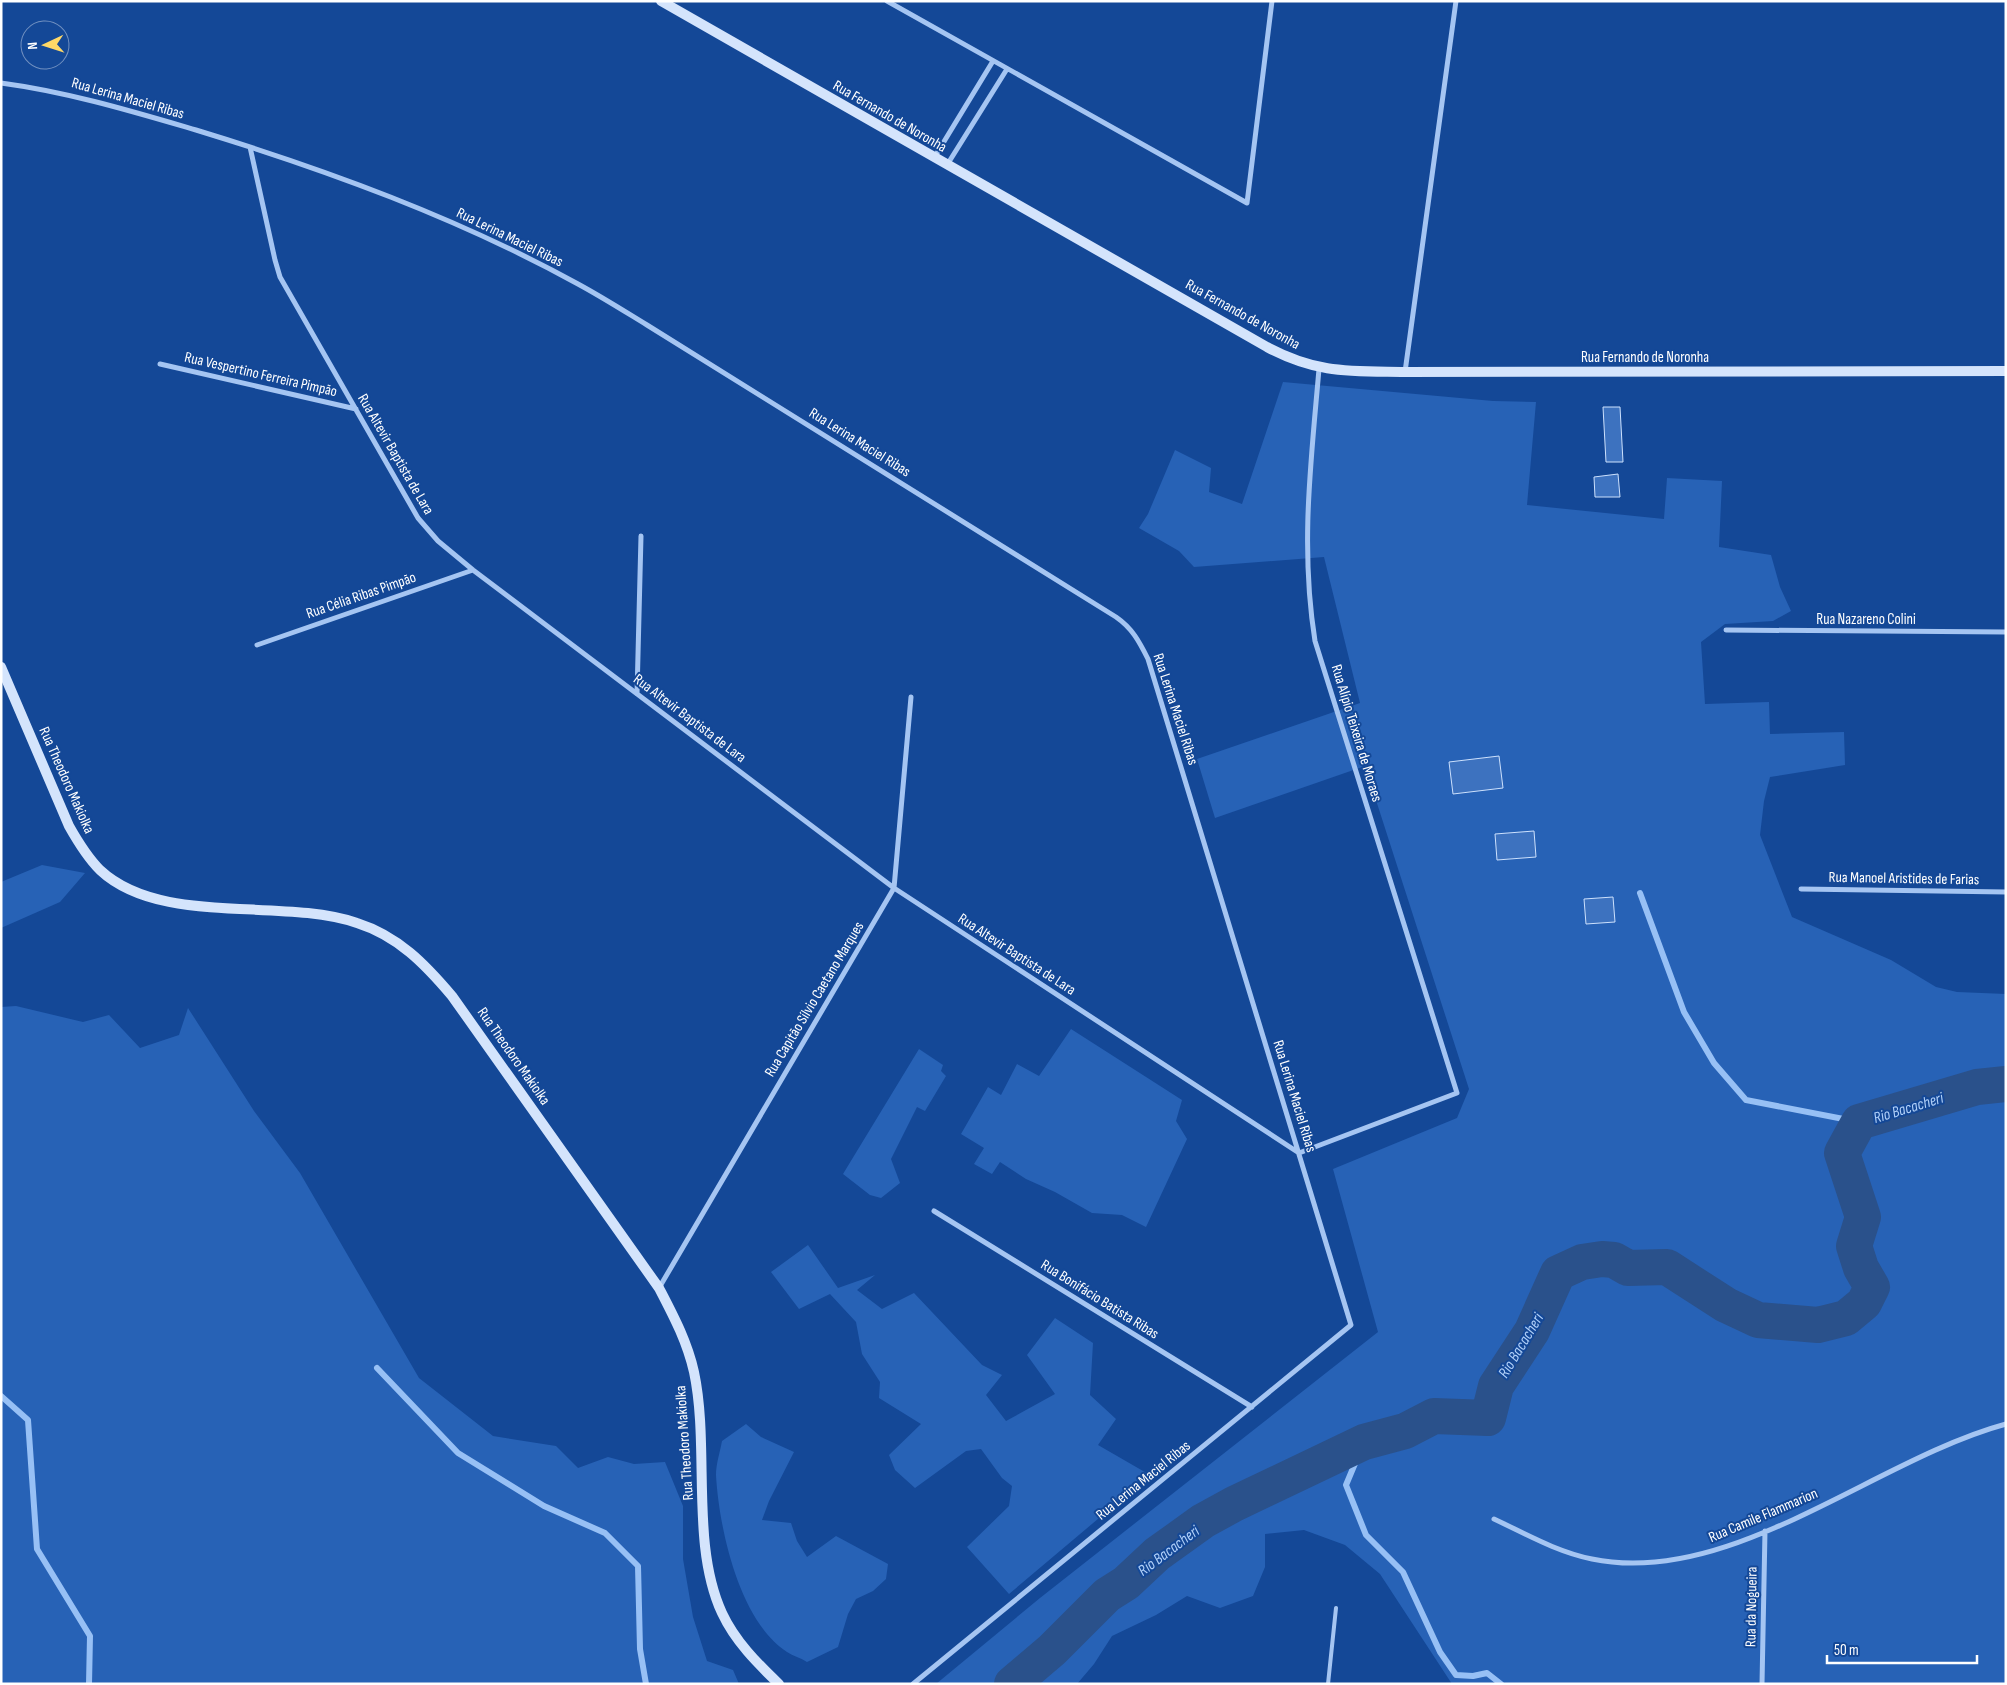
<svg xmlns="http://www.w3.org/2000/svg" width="2007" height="1685" viewBox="0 0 2007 1685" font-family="'Sofia Sans Condensed',sans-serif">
<rect width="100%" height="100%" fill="#144897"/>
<path fill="#2762b6" d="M1283 382 1493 401 1536 402 1527 505 1664 519 1667 478 1722 481 1719 547 1771 555 1780 587 1791 611 1773 621 1725 624 1701 642 1705 704 1769 702 1770 734 1844 732 1845 765 1770 777 1764 801 1760 835 1792 917 1891 960 1936 987 1957 992 2006 994V1684H1452L1380 1574 1345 1545 1304 1530 1265 1534V1567L1253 1596 1220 1608 1187 1596 1156 1615 1112 1636 1094 1664 1077 1684H936L1040 1598 1378 1332 1333 1169 1457 1118 1469 1089 1365 766 1215 818 1197 759 1360 703 1324 557 1194 567 1179 551 1139 528 1148 514 1175 450 1211 468 1209 492 1242 504Z
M42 865 85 873 60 902 1 928V882Z
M16 1006 83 1022 109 1015 140 1048 179 1035 188 1008 254 1111 300 1173 419 1378 493 1436 556 1446 578 1468 608 1457 634 1464 665 1462 683 1506V1559L693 1617 707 1661 733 1670 739 1684H1V1007Z
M1071 1029 1182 1100 1176 1121 1187 1139 1146 1227 1122 1215 1092 1213 1055 1192 1026 1179 1000 1162 992 1174 974 1164 984 1148 961 1134 988 1087 1001 1095 1017 1064 1039 1076Z
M919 1049 943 1065 941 1071 946 1076 925 1111 917 1107 891 1159 900 1183 881 1198 870 1195 843 1174Z
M808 1245 838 1288 875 1275 857 1290 882 1309 914 1293 982 1365 1002 1375 986 1395 1006 1421 1055 1394 1027 1355 1055 1318 1093 1343 1090 1395 1116 1419 1098 1445 1150 1475 1009 1594 967 1547 1009 1506 1012 1486 1002 1478 981 1449 966 1451 915 1488 895 1470 889 1455 921 1424 879 1398 880 1382 862 1354 856 1322 830 1294 799 1309 771 1272Z
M746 1424 761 1437 794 1452 769 1501 762 1520 791 1523 797 1541 807 1557 836 1536 888 1564 886 1579 873 1591 856 1599 848 1614 838 1647 807 1662C801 1658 793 1656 787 1652 739 1621 719 1528 716 1475 716 1464 720 1452 722 1441Z"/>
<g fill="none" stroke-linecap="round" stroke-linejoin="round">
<path stroke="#97c0f5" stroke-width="6" d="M1640 893 1684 1012 1714 1063 1746 1100 1859 1122
M377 1368 458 1453 544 1506 605 1533 638 1566 640 1649 646 1684
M1 1396 28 1420 37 1549 90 1636 89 1684
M1364 1442 1346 1485 1366 1535 1403 1572 1440 1652 1456 1675 1473 1676 1487 1673 1501 1684"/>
<path stroke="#2a518b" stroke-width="36" d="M1012 1684 1052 1650 1107 1595 1126 1583 1157 1554 1203 1521 1234 1504 1364 1442 1405 1431 1434 1416 1488 1418 1496 1386 1532 1331 1558 1273 1582 1262 1602 1259 1614 1260 1628 1268 1667 1267 1726 1305 1758 1320 1818 1325 1846 1318 1864 1303 1872 1287 1861 1268 1854 1246 1863 1217 1842 1153 1859 1122 1977 1087 2006 1084"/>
</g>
<path fill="#3d72bf" stroke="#cde1fd" d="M1603 407H1620L1623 462H1606Z
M1618 474 1620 497H1595L1594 477Z
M1499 756 1503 788 1453 794 1449 762Z
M1534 831 1536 857 1497 860 1495 834Z
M1613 897 1615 922 1586 924 1584 899Z"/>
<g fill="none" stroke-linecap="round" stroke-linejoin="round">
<path stroke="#a5c5f2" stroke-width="4" d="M1328 1684 1336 1608"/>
<path stroke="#a5c5f2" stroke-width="5" d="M887 1 1247 203 1272 1
M1 83C68 92 131 111 196 130 327 170 458 218 578 284 602 297 624 311 647 325L1116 617C1132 628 1139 641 1148 659L1351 1325 913 1684
M250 147 275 260 280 277 418 518 438 541 473 570 894 888 1299 1153 1457 1093 1315 641C1300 547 1311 462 1319 369
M934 158 993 61
M947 165 1007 69
M160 364 356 409
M1405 372 1456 1
M1726 630 2006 632
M257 645 473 570
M637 694 641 536
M1801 889 2006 892
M934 1211 1252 1407
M659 1288 894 888 911 697
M1494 1519C1526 1534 1557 1552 1592 1559 1730 1588 1876 1459 2006 1424
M1762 1684 1765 1531"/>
<path stroke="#d4e4fc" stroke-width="10" d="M661 1 1267 347C1318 374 1350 371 1405 372L2006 371
M1 667 69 826C78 842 87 857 100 870 161 927 281 897 357 923 398 936 425 964 452 996L659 1288C673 1315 687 1341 694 1372 710 1447 690 1544 722 1613 735 1641 757 1663 779 1684"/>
</g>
<g text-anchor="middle" stroke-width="4" stroke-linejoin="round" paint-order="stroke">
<g font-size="15" fill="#fff" stroke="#144897">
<text transform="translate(128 98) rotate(16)" y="5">Rua Lerina Maciel Ribas</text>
<text transform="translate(890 116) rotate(30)" y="5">Rua Fernando de Noronha</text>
<text transform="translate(510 237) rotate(26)" y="5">Rua Lerina Maciel Ribas</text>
<text transform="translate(1243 314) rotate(29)" y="5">Rua Fernando de Noronha</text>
<text x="1645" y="362">Rua Fernando de Noronha</text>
<text transform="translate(261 374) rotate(13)" y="5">Rua Vespertino Ferreira Pimpão</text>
<text transform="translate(860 442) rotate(32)" y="5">Rua Lerina Maciel Ribas</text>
<text transform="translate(396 454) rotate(60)" y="5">Rua Altevir Baptista de Lara</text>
<text transform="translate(361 595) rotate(-19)" y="5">Rua Célia Ribas Pimpão</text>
<text x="1866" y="624">Rua Nazareno Colini</text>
<text transform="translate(1176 709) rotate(72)" y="5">Rua Lerina Maciel Ribas</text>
<text transform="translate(690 718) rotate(37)" y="5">Rua Altevir Baptista de Lara</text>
<text transform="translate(1357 733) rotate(73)" y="5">Rua Alípio Teixeira de Moraes</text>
<text transform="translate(67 780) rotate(66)" y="5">Rua Theodoro Makiolka</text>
<text transform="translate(1904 878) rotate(1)" y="5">Rua Manoel Aristides de Farias</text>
<text transform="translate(1017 954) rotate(33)" y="5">Rua Altevir Baptista de Lara</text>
<text transform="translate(814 999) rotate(-59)" y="5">Rua Capitão Sílvio Caetano Marques</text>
<text transform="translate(514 1056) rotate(55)" y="5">Rua Theodoro Makiolka</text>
<text transform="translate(1295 1096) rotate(73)" y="5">Rua Lerina Maciel Ribas</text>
<text transform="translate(1100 1299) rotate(32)" y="5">Rua Bonifácio Batista Ribas</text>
<text transform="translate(684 1443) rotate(-94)" y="5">Rua Theodoro Makiolka</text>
<text transform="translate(1143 1480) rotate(-39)" y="5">Rua Lerina Maciel Ribas</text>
<text transform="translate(1763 1515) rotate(-23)" y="5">Rua Camile Flammarion</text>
<text transform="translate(1751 1607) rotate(-89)" y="5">Rua da Nogueira</text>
</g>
<g font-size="16" font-style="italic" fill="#b1d0f9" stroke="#144897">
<text transform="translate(1908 1107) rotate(-17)" y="6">Rio Bacacheri</text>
<text transform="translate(1520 1345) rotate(-59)" y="6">Rio Bacacheri</text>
<text transform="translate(1168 1550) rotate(-37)" y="6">Rio Bacacheri</text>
</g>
</g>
<rect width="2007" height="1685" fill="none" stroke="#ffffff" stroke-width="5"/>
<g transform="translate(45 45) rotate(266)"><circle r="24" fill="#144897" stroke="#7291c1"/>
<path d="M0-4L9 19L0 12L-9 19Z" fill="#ffd867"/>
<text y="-8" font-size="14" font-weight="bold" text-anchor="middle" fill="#ffffff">N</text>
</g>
<path d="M1827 1655v8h150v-8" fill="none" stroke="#ffffff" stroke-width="2.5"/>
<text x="1834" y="1655" font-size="15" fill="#ffffff" stroke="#144897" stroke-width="4" paint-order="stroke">50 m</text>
</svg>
